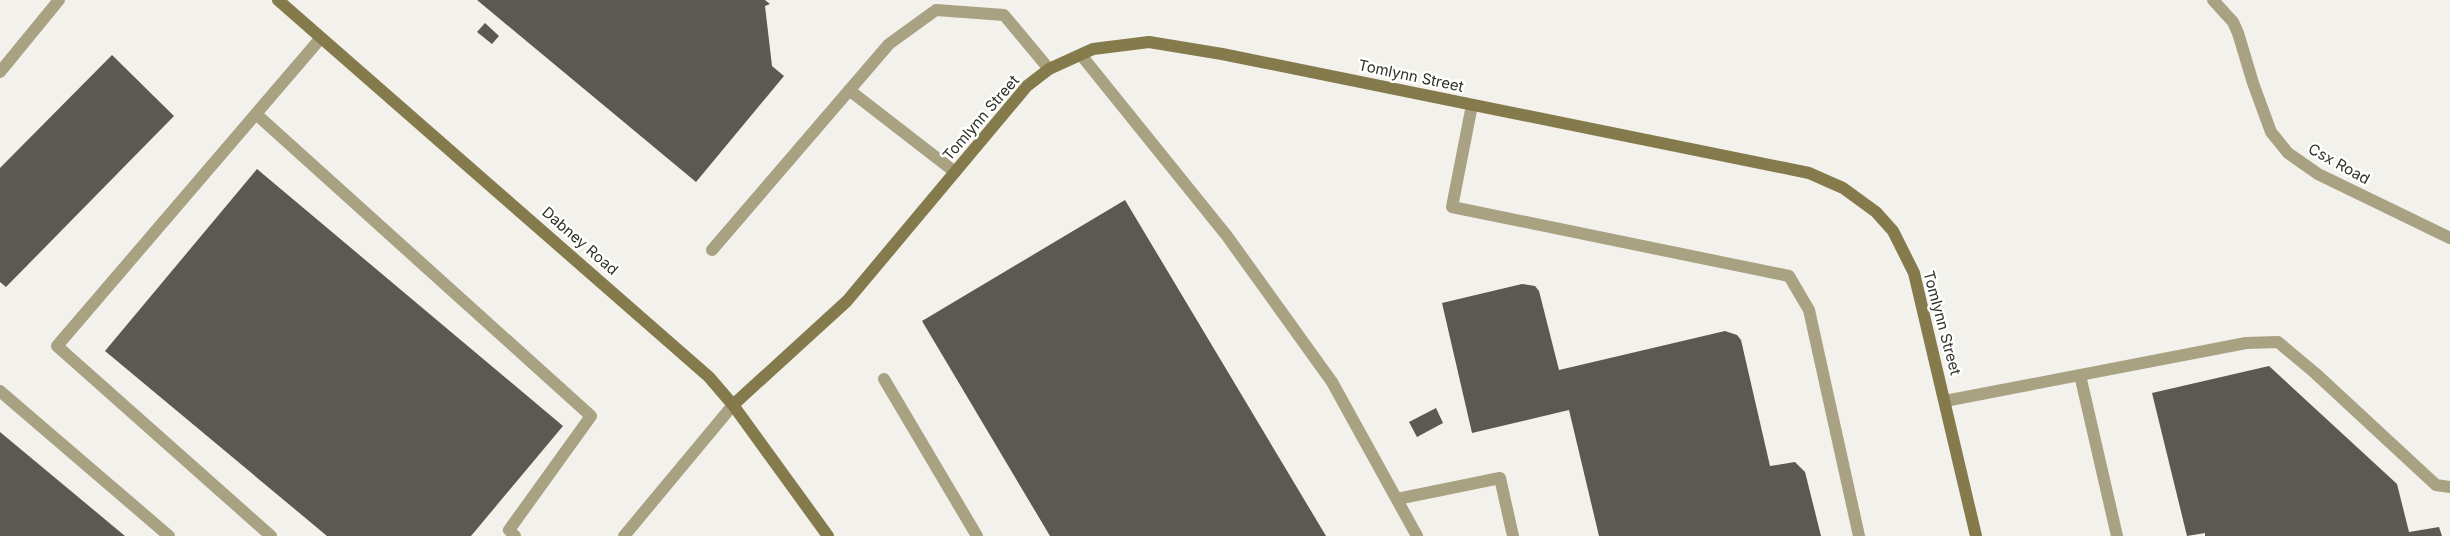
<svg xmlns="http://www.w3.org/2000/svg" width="2450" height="536" viewBox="0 0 2450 536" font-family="Inter,sans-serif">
<rect width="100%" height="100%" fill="#f3f1eb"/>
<path fill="#5a5953" d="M477 0H765L770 4 765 6 772 66 784 76 696 182Z
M485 23 499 36 492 44 477 32Z
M112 55 174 116 6 287 0 282V168Z
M257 169 563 426 471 536H327L105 351Z
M1125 200 1326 536H1050L922 321Z
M1522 284 1535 286 1539 291 1559 370 1725 331 1737 335 1741 340 1770 466 1795 462 1805 472 1821 536H1599L1569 410 1472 433 1442 303Z
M2269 366 2397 484 2409 532 2439 527 2442 536H2205V533L2187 536 2152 393Z
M1436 408 1443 423 1417 437 1409 422Z
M0 432 125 536H0Z"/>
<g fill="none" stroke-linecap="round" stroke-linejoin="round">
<path stroke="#a8a182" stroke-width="12" d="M1081 55 1227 236 1332 382 1417 536
M0 72 59 0
M849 90 955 172
M1472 105 1452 207 1789 276 1809 310 1859 536
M256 114 591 416 509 530 515 536
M712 250 889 44 936 10 1004 15 1049 69
M2080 375 2117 536
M884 379 977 536
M0 391 169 536
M1945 401 2246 343 2278 342 2315 373 2436 485 2450 487
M1397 499 1500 478 1513 536
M271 536 57 346 320 39"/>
<path stroke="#a8a182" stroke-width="12" d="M2213 0 2233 22 2238 33 2253 83 2271 132 2288 153 2318 174 2450 238
M624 536 733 405"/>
<path stroke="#857a4b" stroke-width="12" d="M278 0 709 377 733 405 828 536
M733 405 847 301 1027 86 1049 69 1093 49 1149 42 1222 54 1809 173 1843 188 1876 212 1893 231 1914 273 1976 536"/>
</g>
<g text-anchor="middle" stroke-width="5" stroke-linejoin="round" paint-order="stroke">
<g font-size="15" fill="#2f2f2c" stroke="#fffffd">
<text transform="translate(1411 76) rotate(12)" y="5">Tomlynn Street</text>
<text transform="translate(981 118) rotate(-49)" y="5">Tomlynn Street</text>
<text transform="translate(2339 164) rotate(29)" y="5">Csx Road</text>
<text transform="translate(580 241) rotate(41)" y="5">Dabney Road</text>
<text transform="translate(1942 323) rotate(75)" y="5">Tomlynn Street</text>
</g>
</g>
</svg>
